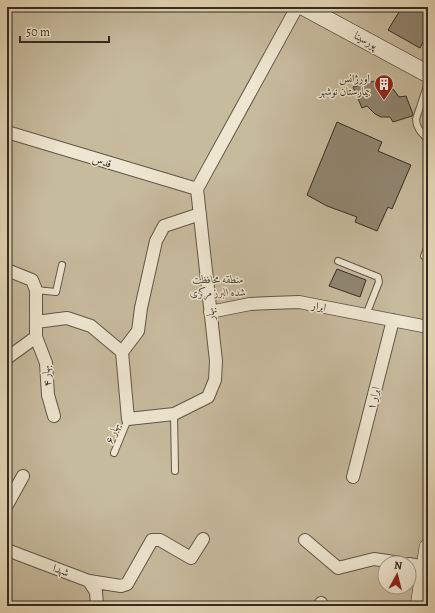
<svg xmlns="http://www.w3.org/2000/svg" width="435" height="613" viewBox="0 0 435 613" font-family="Alegreya,Amiri,serif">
<rect width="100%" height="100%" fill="#e5d8b7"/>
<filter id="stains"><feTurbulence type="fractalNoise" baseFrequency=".005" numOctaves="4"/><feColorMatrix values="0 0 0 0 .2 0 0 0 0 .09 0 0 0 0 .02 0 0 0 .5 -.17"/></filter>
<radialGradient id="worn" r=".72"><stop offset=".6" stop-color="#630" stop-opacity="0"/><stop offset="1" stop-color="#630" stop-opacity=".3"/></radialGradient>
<path fill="#c7bb9e" stroke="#7e7360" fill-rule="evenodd" d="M7 7H428V606H7ZM385 563H409V587H385Z"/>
<path fill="#908570" stroke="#342b23" d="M402 7H428V32L420 48 388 30Z
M374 81 378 87H389L394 90 399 97 406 96 413 114 412 116 393 122 390 117H381L375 114 367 106 362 108 353 87Z
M337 122 382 142 378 151 411 165 392 209 388 207 377 231 355 222 357 217 327 206 307 195Z
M337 269 366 280 360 297 329 286Z"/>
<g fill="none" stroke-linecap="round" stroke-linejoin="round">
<g stroke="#605648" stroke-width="8">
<path id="lane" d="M428 83 416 119C416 128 422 133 428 140
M424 256 428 245
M338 261 378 277 379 282 366 315
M36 290 56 292 62 265
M174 414 175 471
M114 453 128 419"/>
</g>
<g stroke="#605648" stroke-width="14">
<path id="street" d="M7 132 197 189
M7 270 32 280 36 290V337L46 363 48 395 54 416
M210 312 250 304 271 303 299 302 428 327
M36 322 67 318 91 326 122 352 128 419 174 414 208 397 215 380 216 361 197 189 297 7
M122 352 138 331 141 308 156 241 164 226 200 214
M7 358 36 337
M353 477 393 320
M7 505 23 476
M305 540 338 568 374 559 401 563
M7 550 89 581 96 592 97 606
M409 564 425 567
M89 581 121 586 127 584 152 540H160L191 558 203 539
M320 606 321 603"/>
</g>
<g stroke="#342b23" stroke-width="18">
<path id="secondary" d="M304 7 428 74
M419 606 428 547"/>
</g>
<use href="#lane" stroke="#eee6d0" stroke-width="6"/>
<use href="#street" stroke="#eee6d0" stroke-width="12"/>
<use href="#secondary" stroke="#eee6d0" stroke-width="17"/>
</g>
<defs>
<g id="building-pin" transform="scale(1)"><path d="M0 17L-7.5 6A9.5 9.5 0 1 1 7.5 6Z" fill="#8f2418" stroke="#eee6d0"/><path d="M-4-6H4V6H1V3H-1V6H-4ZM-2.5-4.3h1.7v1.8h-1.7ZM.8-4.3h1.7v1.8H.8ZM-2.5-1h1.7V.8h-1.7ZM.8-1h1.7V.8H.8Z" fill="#fff"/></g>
</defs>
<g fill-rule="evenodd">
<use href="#building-pin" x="384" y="84"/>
</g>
<g text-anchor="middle" stroke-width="3" stroke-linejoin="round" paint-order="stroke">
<g font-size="11" fill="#342b23" stroke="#eee6d0">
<text transform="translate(366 40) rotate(28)" y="4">پورسینا</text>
<text transform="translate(102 161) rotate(17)" y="4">قدس</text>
<text transform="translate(319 306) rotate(11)" y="4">ابرار</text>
<text transform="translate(210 314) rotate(-96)" y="4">بهار</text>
<text transform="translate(46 376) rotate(-95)" y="4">بهار ۴</text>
<text transform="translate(373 398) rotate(-76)" y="4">ابرار ۱</text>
<text transform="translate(112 433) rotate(-68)" y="4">بهار ۶</text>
<text transform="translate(61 570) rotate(21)" y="4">شهدا</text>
</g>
<g font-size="11" fill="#342b23" stroke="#eee6d0" text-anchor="end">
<text x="370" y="82">اورژانس<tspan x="370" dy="13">بیمارستان نوشهر</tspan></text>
</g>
<g font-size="11" font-style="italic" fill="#51483c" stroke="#eee6d0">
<text x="218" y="283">منطقه محافظت<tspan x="218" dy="13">شده البرز مرکزی</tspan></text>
</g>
</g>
<rect width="435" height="613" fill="none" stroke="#e5d8b7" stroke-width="24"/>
<rect x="8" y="8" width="419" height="597" fill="none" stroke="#342b23" stroke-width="2"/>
<rect x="12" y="12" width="411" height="589" fill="none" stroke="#342b23"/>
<g transform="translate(397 575) rotate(7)"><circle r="19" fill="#eee6d0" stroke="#a49b8b"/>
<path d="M0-3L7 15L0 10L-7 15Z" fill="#8f2418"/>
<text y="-6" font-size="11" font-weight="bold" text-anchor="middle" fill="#342b23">N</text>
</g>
<path d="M20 36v6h89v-6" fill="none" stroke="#342b23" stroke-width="2"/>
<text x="26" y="36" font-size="12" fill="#342b23" stroke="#eee6d0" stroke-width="3" paint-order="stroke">50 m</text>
<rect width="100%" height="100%" filter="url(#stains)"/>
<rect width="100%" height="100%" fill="url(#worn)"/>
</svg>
